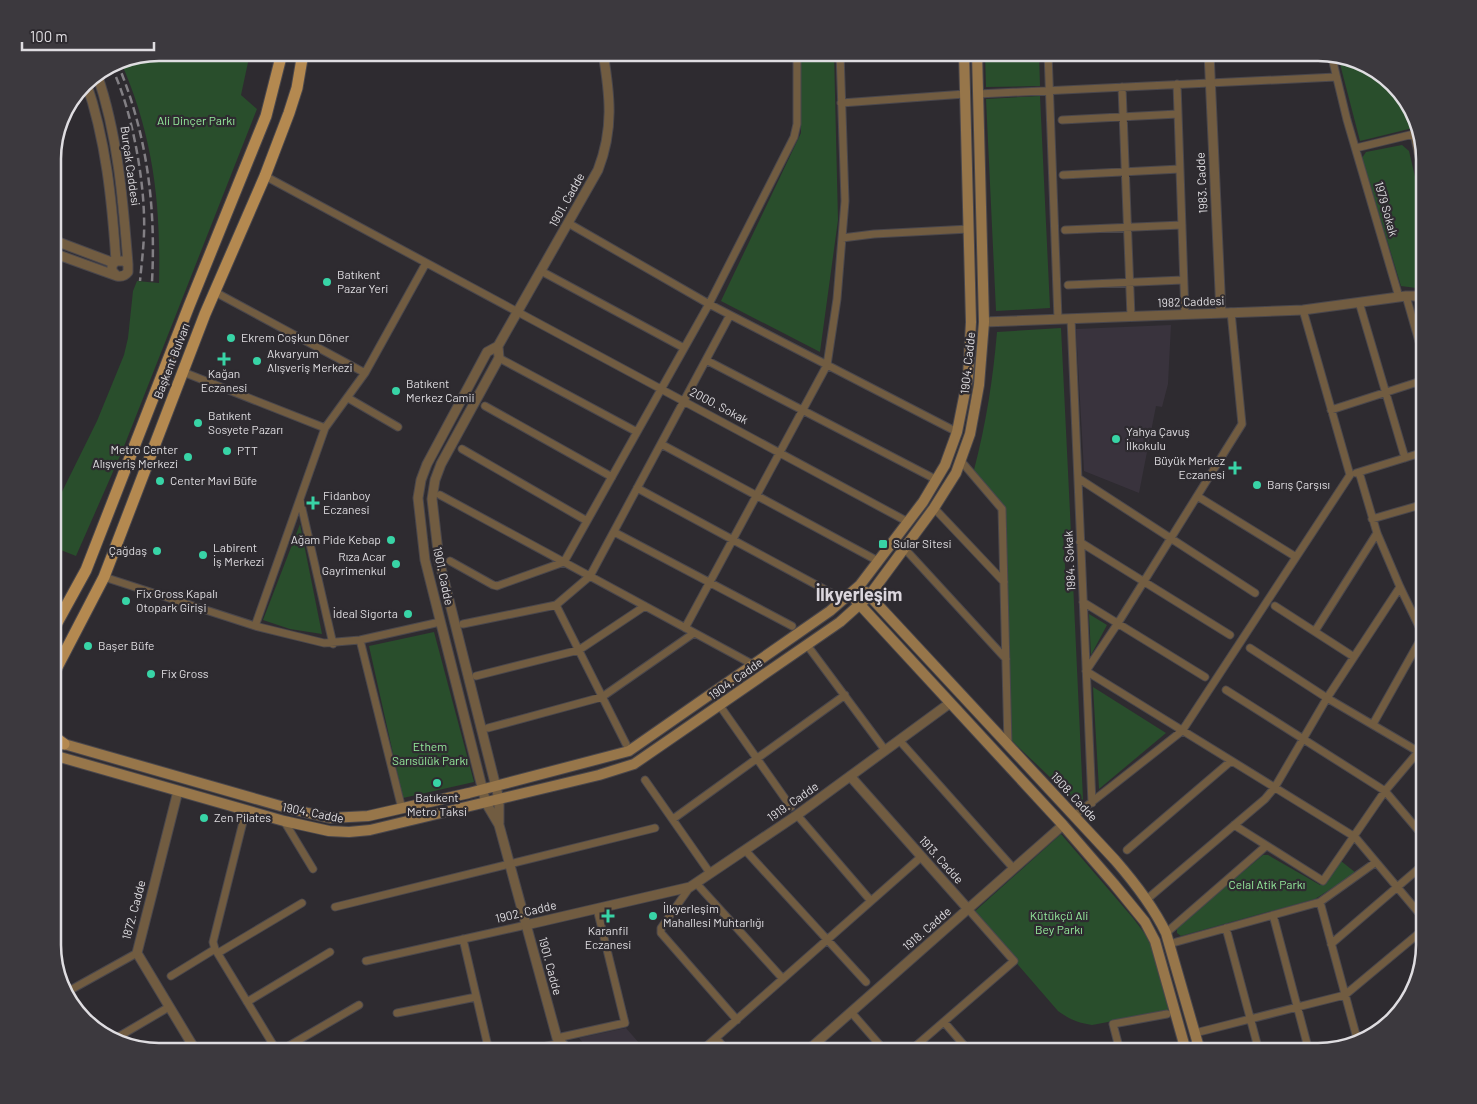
<svg xmlns="http://www.w3.org/2000/svg" width="1477" height="1104" viewBox="0 0 1477 1104" font-family="Barlow,sans-serif">
<rect width="100%" height="100%" fill="#2e2b30"/>
<path fill="#39333d" d="M1171 325 1168 384 1162 407 1156 406 1139 493 1084 471 1076 329Z
M626 1028 646 1051H590L579 1038Z"/>
<path fill="#294e2c" d="M159 53H250L241 95 257 109 123 449 76 556 53 547V510L97 421 124 355 128 338 133 291 137 281 159 283C161 203 153 134 120 60Z
M801 53H834L838 220 820 352 721 301 801 133Z
M985 53H1039L1040 86 986 87Z
M1339 60 1383 75 1414 112 1417 127 1360 141Z
M1040 96 1050 308 996 311 986 99Z
M1402 145 1409 151 1424 215V289L1401 286 1362 158 1366 152Z
M1061 328 1071 533H1063L1066 582H1073L1083 799 1081 802 1077 803 1009 738 1004 509 974 470C986 424 993 379 997 332Z
M300 524 322 634 290 629 263 620Z
M1089 614 1107 625 1091 655Z
M434 632 474 782 403 798 369 646Z
M1093 687 1166 733 1099 789Z
M1061 834 1133 918 1145 934 1154 950 1172 1010 1092 1025C1078 1023 1069 1019 1058 1011L973 913Z
M1263 855H1268L1320 885 1326 883 1341 861 1356 873 1315 899 1181 936 1177 933V927Z"/>
<g fill="none" stroke-linecap="round" stroke-linejoin="round">
<g stroke="#4a474c" stroke-width="9">
<path id="minor" d="M1048 53 1058 319
M1332 58 1347 120 1399 297
M1177 84 1185 314
M1122 87 1131 317
M978 94 1336 77
M841 103 965 94
M1062 120 1178 114
M1414 134 1424 181
M1356 148 1418 133
M1063 175 1180 169
M265 176 908 522
M568 223 709 304 957 432
M1065 230 1182 225
M842 238 874 234 969 229
M541 271 684 348
M1068 285 1183 280
M215 292 365 373
M1406 296 1424 359
M1359 302 1405 458
M1303 310 1350 475
M1231 312 1242 424 1118 623 1086 671 1355 837 1424 919
M1071 319 1092 803
M499 358 637 432
M706 360 937 480
M183 372 325 428
M348 398 398 427
M485 406 612 477
M1331 410 1424 380
M661 444 878 561
M462 449 587 521
M961 461 1002 509 1008 745
M1359 472 1377 533 1400 587 1424 637
M1356 473 1424 452
M1078 478 1255 593
M637 488 835 595
M440 495 752 664
M1197 496 1296 557
M300 500 333 644
M934 508 1004 582
M1372 519 1424 504
M614 532 792 626
M1080 542 1230 635
M905 549 1006 659
M450 561 493 585 497 586 564 562 709 304 794 137 797 124V53
M104 577 255 626 324 643 360 640 440 622
M1083 602 1205 677
M556 605 626 744
M1275 606 1354 657
M463 624 556 605 590 576 730 315
M255 626 325 428 365 373 426 263
M685 628 827 365 837 299 845 201 840 53
M1315 631 1377 533
M360 640 402 809
M807 645 885 750
M1250 648 1327 698 1419 752 1424 760
M476 676 579 650 645 606
M1226 690 1385 791 1424 837
M720 706 791 807
M1373 724 1423 635
M488 728 602 697 694 633
M899 740 1014 869
M645 780 710 873
M246 810 213 942 215 949 277 1051
M797 815 871 901
M1074 816 1182 731 1350 475
M673 819 845 695
M284 821 313 869
M1234 825 1323 881 1385 791 1424 745
M745 850 866 982
M1127 850 1231 761
M696 883 783 979
M690 887 661 928V933L737 1020
M1146 900 1265 799 1275 787 1327 698 1400 587
M1320 902 1358 1042
M335 907 655 828
M1273 915 1309 1051
M1226 928 1259 1051
M1166 933 1266 846
M463 939 489 1051
M1169 944 1320 902 1376 862
M1331 944 1424 864
M218 953 302 903
M366 961 526 925
M171 976 215 949
M65 993 137 953
M247 1002 330 952
M851 1012 885 1051
M397 1013 476 997
M944 1022 969 1051
M1195 1033 1345 995 1424 929
M118 1037 169 1007
M557 1038 625 1023 597 909
M716 1038 727 1051
M280 1051 359 1005
M523 1051 562 1043
M701 1051 921 857
M910 1051 1014 961 968 909
M1120 1051 1113 1024 1167 1014"/>
</g>
<g stroke="#4a474c" stroke-width="11">
<path id="tertiary" d="M1209 53 1221 313
M97 74C118 135 123 200 128 264
M86 82C106 140 112 201 116 261
M53 240 114 263
M53 253 117 276C122 277 125 276 128 272V264L124 261H116L112 265V271L117 276
M984 322 1303 310 1406 296H1424
M498 346 499 358 441 464 435 480 432 499 439 560 499 799V823
M850 776 968 909
M178 791 137 953 196 1051
M526 925 690 887 797 815 950 703
M569 1051 557 1038 499 825 486 803 425 560 418 498 421 480 427 464 487 352 498 346 598 170C614 129 610 95 603 53
M807 1051 1063 825"/>
</g>
<g stroke="#4a474c" stroke-width="12">
<path id="secondary" d="M866 592 1115 860C1135 883 1153 906 1166 933L1200 1051
M850 594 1063 825 1114 884 1145 922 1155 941 1186 1051
M57 742 291 809 330 818 368 816 469 793 629 751 830 611 860 585 923 502 945 465 957 432 968 377 971 322 964 53
M53 755 284 821 329 831 349 832 370 830 599 775 634 764 840 622 869 596 934 508 956 473 970 434 979 385 984 322 977 53"/>
</g>
<g stroke="#4a474c" stroke-width="13">
<path id="primary" d="M53 630 86 570 189 306 266 116 282 53
M53 675 104 577 205 314 265 176 289 113 297 88 303 53
M53 736 64 744"/>
</g>
<use href="#minor" stroke="#715c41" stroke-width="7"/>
<use href="#tertiary" stroke="#715c41" stroke-width="9"/>
<use href="#secondary" stroke="#97764a" stroke-width="10"/>
<use href="#primary" stroke="#b48950" stroke-width="11"/>
<path stroke="#827f84" stroke-width="2.5" stroke-dasharray="8 4" stroke-linecap="butt" d="M117 62C147 133 156 205 152 282
M116 77C132 115 143 174 144 216 145 238 142 259 140 281"/>
</g>
<g fill="#38d4a6" stroke="#2e2b30" stroke-width="2">
<circle cx="327" cy="282" r="5"/>
<circle cx="231" cy="338" r="5"/>
<path d="M221.5 351.5h5v5h5v5h-5v5h-5v-5h-5v-5h5z"/>
<circle cx="257" cy="361" r="5"/>
<circle cx="396" cy="391" r="5"/>
<circle cx="198" cy="423" r="5"/>
<circle cx="1116" cy="439" r="5"/>
<circle cx="227" cy="451" r="5"/>
<circle cx="188" cy="457" r="5"/>
<path d="M1232.5 460.5h5v5h5v5h-5v5h-5v-5h-5v-5h5z"/>
<circle cx="160" cy="481" r="5"/>
<circle cx="1257" cy="485" r="5"/>
<path d="M310.5 495.5h5v5h5v5h-5v5h-5v-5h-5v-5h5z"/>
<circle cx="391" cy="540" r="5"/>
<rect x="878" y="539" width="10" height="10" rx="2.5"/>
<circle cx="157" cy="551" r="5"/>
<circle cx="203" cy="555" r="5"/>
<circle cx="396" cy="564" r="5"/>
<circle cx="126" cy="601" r="5"/>
<circle cx="408" cy="614" r="5"/>
<circle cx="88" cy="646" r="5"/>
<circle cx="151" cy="674" r="5"/>
<circle cx="437" cy="783" r="5"/>
<circle cx="204" cy="818" r="5"/>
<path d="M605.5 908.5h5v5h5v5h-5v5h-5v-5h-5v-5h5z"/>
<circle cx="653" cy="916" r="5"/>
</g>
<g text-anchor="middle" stroke-width="4.5" stroke-linejoin="round" paint-order="stroke">
<g font-size="12" fill="#95eb9c" stroke="#2e2b30">
<text x="196" y="125">Ali Dinçer Parkı</text>
<text x="430" y="751">Ethem<tspan x="430" dy="14">Sarısülük Parkı</tspan></text>
<text x="1267" y="889">Celal Atik Parkı</text>
<text x="1059" y="920">Kütükçü Ali<tspan x="1059" dy="14">Bey Parkı</tspan></text>
</g>
<g font-size="12" fill="#dfdde1" stroke="#2e2b30">
<text transform="translate(130 166) rotate(82)" y="4">Burçak Caddesi</text>
<text transform="translate(1202 183) rotate(-93)" y="4">1983. Cadde</text>
<text transform="translate(567 200) rotate(-61)" y="4">1901. Cadde</text>
<text transform="translate(1386 209) rotate(74)" y="4">1979 Sokak</text>
<text transform="translate(1191 302) rotate(-2)" y="4">1982 Caddesi</text>
<text transform="translate(172 361) rotate(-69)" y="4">Başkent Bulvarı</text>
<text transform="translate(968 363) rotate(-84)" y="4">1904. Cadde</text>
<text transform="translate(719 406) rotate(28)" y="4">2000. Sokak</text>
<text transform="translate(1070 561) rotate(-93)" y="4">1984. Sokak</text>
<text transform="translate(443 576) rotate(78)" y="4">1901. Cadde</text>
<text transform="translate(736 679) rotate(-35)" y="4">1904. Cadde</text>
<text transform="translate(1074 797) rotate(47)" y="4">1908. Cadde</text>
<text transform="translate(793 802) rotate(-35)" y="4">1919. Cadde</text>
<text transform="translate(313 813) rotate(11)" y="4">1904. Cadde</text>
<text transform="translate(941 860) rotate(48)" y="4">1913. Cadde</text>
<text transform="translate(134 910) rotate(-75)" y="4">1872. Cadde</text>
<text transform="translate(526 912) rotate(-13)" y="4">1902. Cadde</text>
<text transform="translate(927 929) rotate(-41)" y="4">1918. Cadde</text>
<text transform="translate(550 966) rotate(75)" y="4">1901. Cadde</text>
</g>
<g font-size="12" fill="#dfdde1" stroke="#2e2b30" text-anchor="start">
<text x="337" y="279">Batıkent<tspan x="337" dy="14">Pazar Yeri</tspan></text>
<text x="241" y="342">Ekrem Coşkun Döner</text>
<text x="267" y="358">Akvaryum<tspan x="267" dy="14">Alışveriş Merkezi</tspan></text>
<text x="224" y="378" text-anchor="middle">Kağan<tspan x="224" dy="14">Eczanesi</tspan></text>
<text x="406" y="388">Batıkent<tspan x="406" dy="14">Merkez Camii</tspan></text>
<text x="208" y="420">Batıkent<tspan x="208" dy="14">Sosyete Pazarı</tspan></text>
<text x="1126" y="436">Yahya Çavuş<tspan x="1126" dy="14">İlkokulu</tspan></text>
<text x="178" y="454" text-anchor="end">Metro Center<tspan x="178" dy="14">Alışveriş Merkezi</tspan></text>
<text x="237" y="455">PTT</text>
<text x="1225" y="465" text-anchor="end">Büyük Merkez<tspan x="1225" dy="14">Eczanesi</tspan></text>
<text x="170" y="485">Center Mavi Büfe</text>
<text x="1267" y="489">Barış Çarşısı</text>
<text x="323" y="500">Fidanboy<tspan x="323" dy="14">Eczanesi</tspan></text>
<text x="381" y="544" text-anchor="end">Ağam Pide Kebap</text>
<text x="893" y="548">Sular Sitesi</text>
<text x="213" y="552">Labirent<tspan x="213" dy="14">İş Merkezi</tspan></text>
<text x="147" y="555" text-anchor="end">Çağdaş</text>
<text x="386" y="561" text-anchor="end">Rıza Acar<tspan x="386" dy="14">Gayrimenkul</tspan></text>
<text x="136" y="598">Fix Gross Kapalı<tspan x="136" dy="14">Otopark Girişi</tspan></text>
<text x="398" y="618" text-anchor="end">İdeal Sigorta</text>
<text x="98" y="650">Başer Büfe</text>
<text x="161" y="678">Fix Gross</text>
<text x="437" y="802" text-anchor="middle">Batıkent<tspan x="437" dy="14">Metro Taksi</tspan></text>
<text x="214" y="822">Zen Pilates</text>
<text x="663" y="913">İlkyerleşim<tspan x="663" dy="14">Mahallesi Muhtarlığı</tspan></text>
<text x="608" y="935" text-anchor="middle">Karanfil<tspan x="608" dy="14">Eczanesi</tspan></text>
</g>
<g font-size="18" font-weight="bold" fill="#dbd6dd" stroke="#2e2b30">
<text x="859" y="601">İlkyerleşim</text>
</g>
</g>
<path d="M0 0H1477V1104H0ZM159 61H1318A98 98 0 0 1 1416 159V945A98 98 0 0 1 1318 1043H159A98 98 0 0 1 61 945V159A98 98 0 0 1 159 61Z" fill="#3c393e" fill-rule="evenodd"/>
<path fill="none" stroke="#dfdde1" stroke-width="2.5" d="M159 61H1318A98 98 0 0 1 1416 159V945A98 98 0 0 1 1318 1043H159A98 98 0 0 1 61 945V159A98 98 0 0 1 159 61Z"/>
<path d="M22 42v8h132v-8" fill="none" stroke="#dfdde1" stroke-width="2.5"/>
<text x="30" y="42" font-size="15" fill="#dfdde1" stroke="#2e2b30" stroke-width="4" paint-order="stroke">100 m</text>
</svg>
